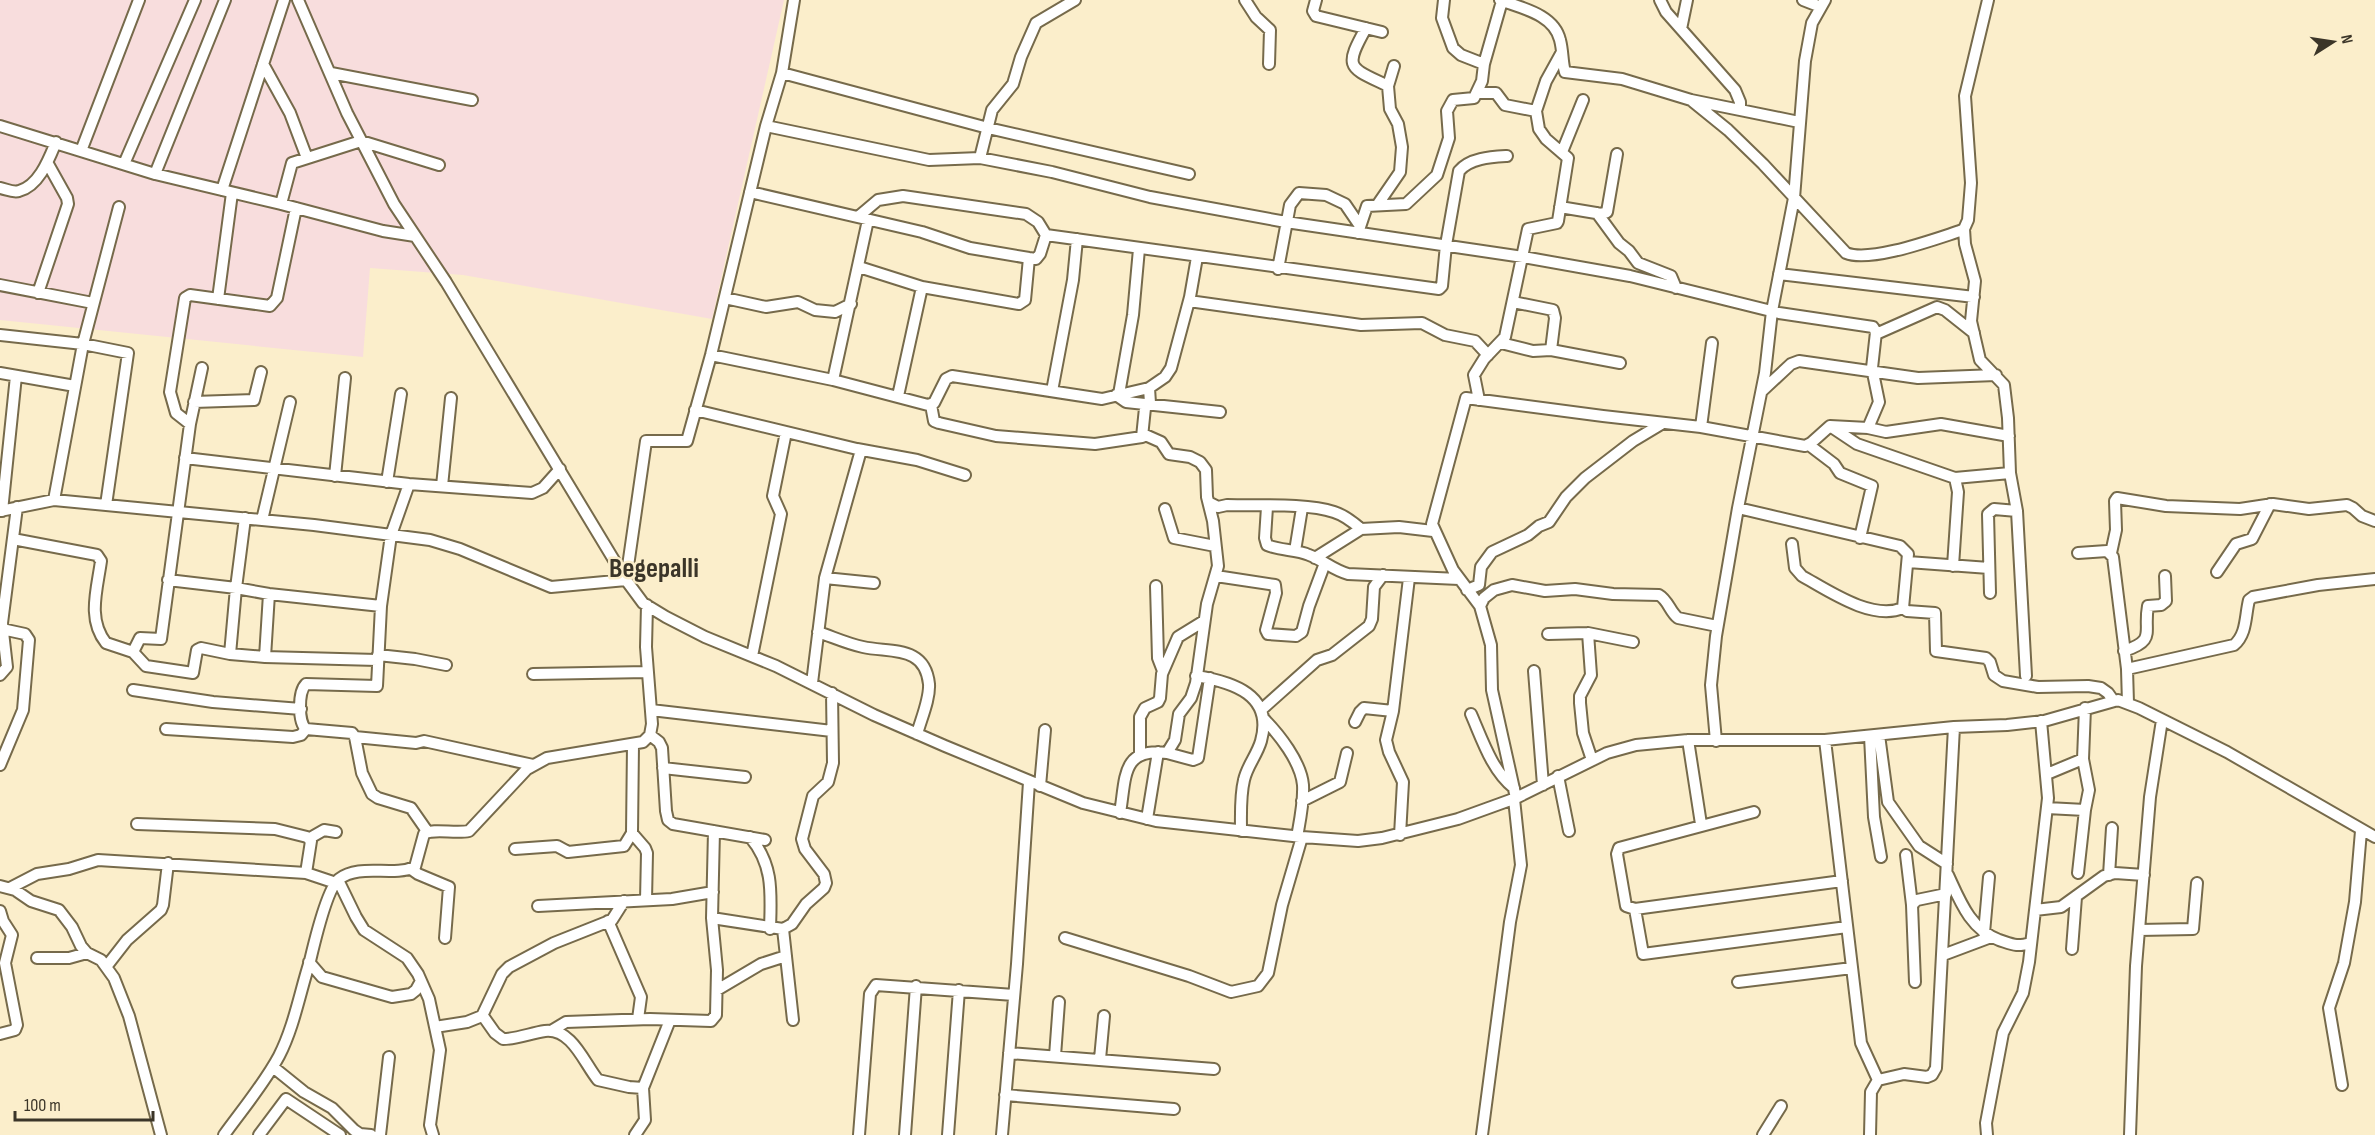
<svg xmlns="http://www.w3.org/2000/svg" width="2375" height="1135" viewBox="0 0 2375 1135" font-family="'Sofia Sans Condensed',sans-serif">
<rect width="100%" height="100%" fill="#fbeecb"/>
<path fill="#f8dddd" d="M0 0H784L712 319 463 275 370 268 363 357 0 320Z"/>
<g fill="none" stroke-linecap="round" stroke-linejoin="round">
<g stroke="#766a4b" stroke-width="14">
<path id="minor" d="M298 0 347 113 394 204 446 282 626 580
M1245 0 1256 17 1270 30 1269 64
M1316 0 1313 11 1316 16 1382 32
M1500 0C1521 8 1554 14 1560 40 1563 51 1562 62 1565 72L1622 79 1691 100 1799 122
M1660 0 1666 12 1735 90 1740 102V109
M1803 0 1821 7
M1366 28C1343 69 1349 67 1388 86
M1681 29 1687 0
M263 64 290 113 307 158
M1484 64 1502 1
M331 73 472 100
M782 73 988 128 1189 174
M1477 93H1496L1505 105 1536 111 1539 129 1546 139 1568 158 1558 221 1557 223 1528 229 1505 337 1484 359 1474 375 1479 400
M1691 100 1728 130 1763 164 1846 253C1870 263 1935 239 1960 231L1964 229 1968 220 1971 183 1965 96 1988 0
M1536 111 1546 81 1562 52
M0 126 155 174 281 204 383 231 415 236
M766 126 929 160 980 158 1052 172 1150 197 1286 222 1523 257 1630 276 1779 313 1873 327 1876 332 1872 368 1879 402 1868 428 1830 426 1811 443 1805 446 1701 427 1603 416 1466 398 1432 524 1453 570 1480 606 1491 645 1492 690 1516 798
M81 151 139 0
M1562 152 1583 100
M980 158 992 110 1013 84 1021 57 1036 23 1075 0
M124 164 195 0
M155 174 225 0
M0 188C6 189 13 193 19 191 39 186 49 159 56 142
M222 190 284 0
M750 192 922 232 970 248 1029 258 1036 259 1040 254 1046 235 1038 222 1026 214 903 196 878 200 859 216
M281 204 292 163 361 141 439 165
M1378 204 1400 172 1402 147 1398 124 1390 109 1388 86 1394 66
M1560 207 1602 214 1607 212 1617 154
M1597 213 1619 243 1629 251 1638 263 1671 276 1676 288
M1964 229 1965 244 1975 281 1971 321 1980 360 2004 385 2008 418 2010 473 2017 511 2026 676
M1358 233 1367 206 1406 204 1437 175 1449 138 1447 111 1453 100 1474 98 1482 81 1484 64 1461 55 1453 48 1442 18 1444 0
M1046 235 1439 289 1442 286 1446 245 1459 171C1470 158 1491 157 1507 156
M859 267 922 287 1019 304 1025 300 1029 258
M1278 269 1290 205 1299 193 1326 195 1345 204 1360 226
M1779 274 1974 297
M0 285 93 303
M38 293 68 204 67 198 48 164
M725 298 766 307 798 302 815 310 835 312 851 304
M218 299 232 193
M1189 301 1361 325 1422 323 1445 335 1475 341 1488 355
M1513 302 1553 310 1555 318 1551 350
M1876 334 1937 307 1945 310 1974 333
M0 335 83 344 128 353 106 505
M1501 343 1533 351 1551 350 1620 363
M711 355 833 380 928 405 934 403 946 379 952 376 1102 399 1149 388 1165 377 1171 368 1190 297 1197 257
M0 373 75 386
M833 380 868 220
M1052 391 1073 280 1077 239
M1762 391 1791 364 1799 361 1918 378 1996 375
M1119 394 1133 315 1139 249
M1116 395 1126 402 1220 412
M898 396 922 287
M194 402 254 400 261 372
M931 405 934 421 939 423 996 436 1095 444 1142 437 1145 408 1150 403 1149 388
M695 410 857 449 917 460 965 475
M190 424 176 413 170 392 185 298 190 295 270 306 277 298 296 208
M1830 426 1857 444 1955 478 1958 492 1953 566
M1701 427 1712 343
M1868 428 1886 432 1941 424 2009 436
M1809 445 1834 464 1840 473 1872 486 1860 538
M185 458 409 484 532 493 543 488 560 469
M335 476 345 378
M1955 478 2010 473
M387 482 401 394
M409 484 391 535 381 606 377 686 306 684C298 692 298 722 306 729L352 733 355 737 362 773 372 794 378 798 411 808 427 831
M442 486 451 398
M54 500 83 344 119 207
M1210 503 1218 507 1227 505C1257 506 1306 503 1334 512 1344 515 1353 522 1361 529
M1267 507 1265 538 1267 545C1281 551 1296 549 1309 555 1323 560 1333 570 1348 574L1459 579
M1738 508 1900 546 1908 554 1903 608 1907 611 1935 613 1936 651 1986 658 1990 662 1994 675 2003 681 2038 687 2088 686 2101 688 2108 693 2113 700
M1165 509 1174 538 1215 546
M0 511 54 500 314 525 430 540 460 549 551 587 626 580 643 603 666 617 705 637 776 666 874 715 945 746 1083 803 1156 821 1302 837 1358 841 1382 838 1458 819 1516 798 1607 753 1636 745 1688 740H1825L1954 727 2007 725 2044 721 2118 700 2139 708 2227 752 2375 837
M2 511 16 376
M262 520 290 402
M13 539 97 555 101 561C97 590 87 619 106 643L133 652 146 666 193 673 197 650 201 648 230 654 265 657 269 594
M1792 544 1795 568 1802 576C1829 591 1872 621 1903 608
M1295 551 1302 508
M2078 553 2107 551 2113 557 2127 669 2128 703
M2111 553 2116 530 2115 501 2117 498 2166 506 2240 509 2273 504 2309 509 2347 505 2353 508 2362 516 2375 521
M1315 558 1361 529 1399 527 1433 531
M1908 562 1989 568
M2217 572 2236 544 2252 539 2270 504
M1216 576 1275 585 1276 593 1266 630 1268 634 1296 636 1302 632 1309 606 1325 563
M825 578 874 583
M168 580 236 588 269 594 381 606
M626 580 646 441H687L711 355 766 126 782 73 794 0
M1156 586 1158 658 1163 671
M1467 590 1479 585 1481 567 1492 552 1528 535 1539 526 1549 522 1566 497 1585 478 1633 441 1663 423
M1990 593 1988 514 1994 509 2017 511
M1480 606 1484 598 1494 590 1512 585 1545 591 1575 589 1613 594 1659 595C1668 600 1670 612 1678 618L1717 626
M818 632C833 637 848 644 863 647 891 653 925 645 929 684 930 699 921 719 917 734
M1588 633 1591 675 1580 696V703L1583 733 1592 760
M1548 634 1588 633 1633 642
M2124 651C2157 640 2143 633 2148 606L2161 605 2166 601 2165 576
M133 652 140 638 161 639 190 424 202 368
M230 654 236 588 245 518
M378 655 415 659 446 665
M752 656 781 514 773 496 786 432
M265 657 377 660
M2127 669 2234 645C2247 634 2245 616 2249 600L2253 597 2318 585 2375 579
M1534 671 1543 785
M533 674 648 672
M0 675 7 667 2 623 17 507
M1196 676C1233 682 1274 695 1261 741 1257 755 1247 766 1244 780 1240 796 1241 815 1241 831
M812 683 825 578 861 450
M133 690 213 702 301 709
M651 710 832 731
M1261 710 1317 660 1332 655 1369 626 1372 619 1374 587 1383 575
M1471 714C1482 739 1492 771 1514 788
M1263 718C1279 734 1301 762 1303 785 1304 802 1300 820 1297 837
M1355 722 1360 712 1364 708 1393 711
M166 729 293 737 301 735 306 729
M650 735 659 742 662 748 666 811 668 820 673 824 765 840
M1879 735 1888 802 1919 846 1947 864
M1870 736 1874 817 1881 857
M355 737 416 743 424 741 533 765
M1688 740 1701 824
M1825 740 1861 1043 1878 1080
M1716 741 1711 685 1716 636 1738 508 1765 373 1772 311 1794 198 1805 61 1812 23 1825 0
M1167 753 1193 760 1198 758 1210 678
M1140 755V717L1145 708 1158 702 1160 698 1162 674 1178 637 1204 621
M0 765 23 710 29 640 25 634 2 629
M663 768 745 777
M2047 774 2083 759
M1558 776 1569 831
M1040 786 1045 730
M1302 801 1340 782 1347 753
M2047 808 2085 810
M1754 812 1619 848 1617 854 1626 906 1635 909 1842 881
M1120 813C1126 778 1121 747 1167 753L1175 740 1179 714 1191 698 1196 683 1207 604 1218 566 1213 521 1207 497 1206 470 1200 462 1190 457 1169 454 1161 442 1143 434
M1147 819 1158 752
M137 824 275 829 307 837 311 841 306 873
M632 833 645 848 647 853 646 900
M1400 835 1403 782 1389 752 1386 740 1393 711 1409 578
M750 837C774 865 771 894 770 929
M310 838 324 830 336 832
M515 849 557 846 568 852 624 846 632 833 633 745
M1906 855 1912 905
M411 869 418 874 449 887 445 938
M2078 873 2085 810 2089 790 2083 759 2085 708
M1948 875C1960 901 1970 929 1999 940 2014 945 2016 947 2031 943
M2109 875 2112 828
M338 880 356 917 364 930 407 958 418 974 429 999 440 1050 430 1125 433 1135
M0 886 15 890 31 901 59 910 72 927 81 946 87 953 101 960 114 978 129 1016 161 1135
M10 888 37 874 69 869 98 860 306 873 336 883
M538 906 672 899 713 892
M1635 909 1643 954 1847 927
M2035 910 2061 907 2104 876 2115 873 2144 875
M0 911 3 921 12 935 5 963 17 1025 15 1030 0 1034
M712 918 783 929 792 924 806 904 824 888 826 883 824 874 805 849 802 839 813 796 828 782 833 763 832 693
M608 921 641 997 638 1019
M783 929 793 1020
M2139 930 2193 929 2197 883
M1984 933 1989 877
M1065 938 1189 976 1231 992 1258 986 1268 973 1282 905 1302 837
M2072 949 2076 897
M1943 955 1991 937
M37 958H69L87 953
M309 962 322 977 392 997 411 994 416 990 421 981
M106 967 127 940 161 910 163 905 168 863
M1738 982 1852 968
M1915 982 1912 905 1917 900 1946 894
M717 990 761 964 786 956
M483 1016 495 1033 503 1039C517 1039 531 1033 545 1031 572 1028 584 1063 598 1080L629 1087 643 1088
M435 1027 467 1022 482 1016 502 974 509 967 554 943 612 920 624 901
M551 1031 566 1022 650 1019 711 1021 716 1015 717 970 712 918 714 831
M1009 1053 1214 1069
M1055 1056 1059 1002
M1100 1059 1104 1016
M273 1067 304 1092 332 1108 354 1130 360 1134 371 1135
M2342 1085 2329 1008 2344 963 2355 902 2361 831
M1005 1095 1174 1109
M224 1135C242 1110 264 1084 279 1056 294 1027 300 992 310 961 314 944 327 888 339 879 360 863 392 877 415 867L424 834C433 828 455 834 469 831L527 769 547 758 643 742 650 735 652 724 646 647 647 605
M259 1135 286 1099 340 1135
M380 1135 389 1057
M635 1135 645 1120 643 1088 670 1020
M859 1135 870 994 876 985 1014 995
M905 1135 916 986
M948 1135 959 990
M1002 1135 1017 964 1029 782
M1482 1135 1510 922 1521 865 1514 799
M1763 1135 1781 1106
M1870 1135 1871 1092 1878 1080 1904 1074 1927 1077 1932 1075 1936 1068 1954 727
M1987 1135 1986 1123 2003 1033 2023 993 2029 962 2048 798 2041 721
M2130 1135 2136 966 2150 797 2162 720"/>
</g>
<use href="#minor" stroke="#fff" stroke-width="10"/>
</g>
<g text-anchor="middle" stroke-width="5" stroke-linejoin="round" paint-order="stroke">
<g font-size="28" font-weight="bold" fill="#3b3528" stroke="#fbeecb">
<text x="654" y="577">Begepalli</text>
</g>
</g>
<g transform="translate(2333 42) rotate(78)" stroke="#fbeecb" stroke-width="4.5" paint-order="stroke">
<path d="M0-4.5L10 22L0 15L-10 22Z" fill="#3b3528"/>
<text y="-9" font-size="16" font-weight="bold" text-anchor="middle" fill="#3b3528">N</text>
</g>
<path d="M15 1111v9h138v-9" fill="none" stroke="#3b3528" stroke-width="3"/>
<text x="24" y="1111" font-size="18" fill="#3b3528" stroke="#fbeecb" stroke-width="4.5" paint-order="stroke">100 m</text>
</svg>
